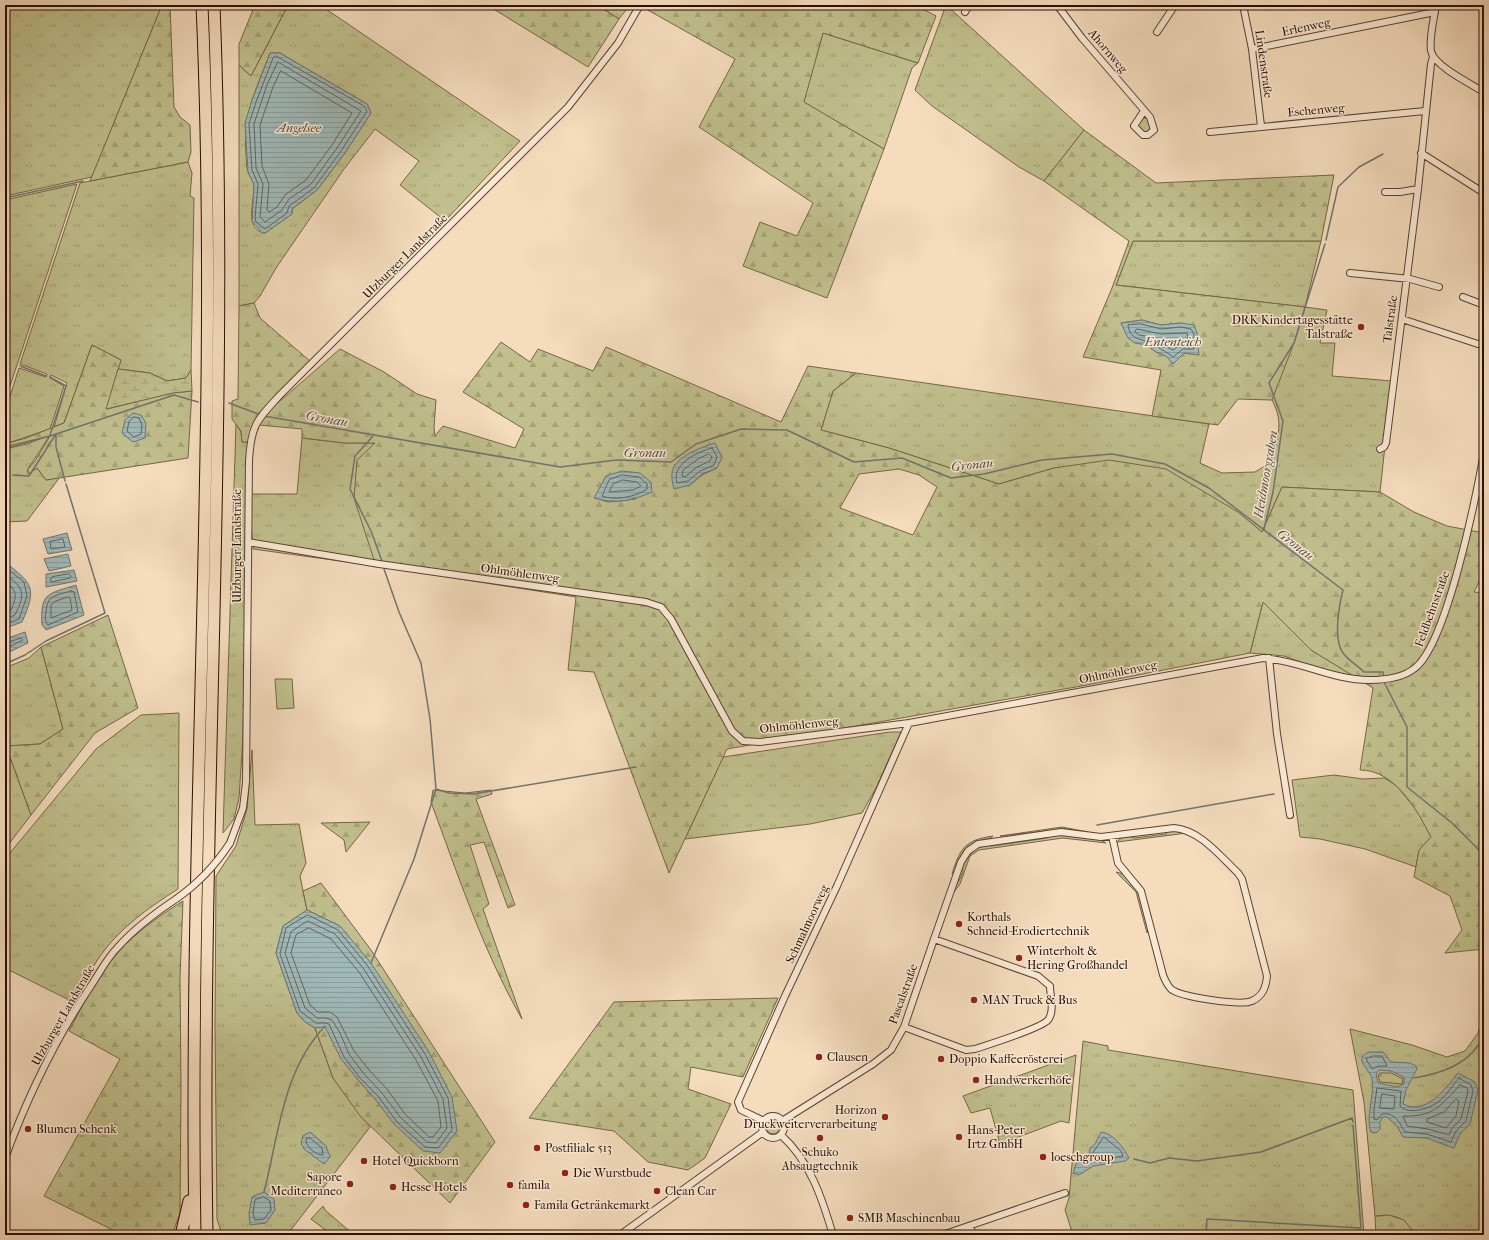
<svg xmlns="http://www.w3.org/2000/svg" width="1489" height="1240" viewBox="0 0 1489 1240" font-family="'IM FELL French Canon',serif">
<defs>
<pattern id="grass-tufts" width="24" height="20" patternUnits="userSpaceOnUse"><rect width="24" height="20" fill="#c0bf8d"/><path d="M3 7l-1-3M5 7V3M7 7l1-3M15 17l-1-3M17 17v-4M19 17l1-3" fill="none" stroke="#a5a378"/></pattern>
<pattern id="forest-firs" width="22" height="20" patternUnits="userSpaceOnUse"><rect width="22" height="20" fill="#c0bf8d"/><path d="M5 1l3.5 6h-7zM16 11l3.5 6h-7z" fill="#a5a378"/></pattern>
<pattern id="wetland-marsh" width="20" height="14" patternUnits="userSpaceOnUse"><rect width="20" height="14" fill="#c0bf8d"/><path d="M1 5h8M5 5V1M11 12h8M15 12V8" fill="none" stroke="#a5a378"/></pattern>
<pattern id="water-rules" width="6" height="5" patternUnits="userSpaceOnUse"><rect width="6" height="5" fill="#9fb9b9"/><path d="M0 2.5h6" fill="none" stroke="#899e9d"/></pattern>
</defs>
<rect width="100%" height="100%" fill="#f4dcbd"/>
<filter id="stains"><feTurbulence type="fractalNoise" baseFrequency=".005" numOctaves="4"/><feColorMatrix values="0 0 0 0 .2 0 0 0 0 .09 0 0 0 0 .02 0 0 0 .5 -.17"/></filter>
<radialGradient id="worn" r=".72"><stop offset=".6" stop-color="#630" stop-opacity="0"/><stop offset="1" stop-color="#630" stop-opacity=".3"/></radialGradient>
<path fill="url(#grass-tufts)" stroke="#766646" fill-rule="evenodd" d="M5 5H162L92 177 5 196Z
M288 5H320L520 141 445 221 400 185 419 161 375 129 344 169 276 268 260 296 254 303 239 306V65L251 76ZM270 53H280L367 104 371 113 345 153 317 190 292 209V214L265 233C243 230 255 199 254 185 254 179 249 176 248 172 246 167 247 161 246 156 243 114 255 92 270 53Z
M597 5H630L619 19Z
M946 5 1084 130 1044 181 1019 167 932 106 915 90Z
M823 33 918 63 912 68 884 149 803 102Z
M1137 125a7 7 0 1 1 14 0a7 7 0 1 1-14 0Z
M188 162 192 173 190 196 194 198 191 370 186 378 167 381 150 373 118 369 121 360 92 345 64 423 54 427 67 383 51 375 50 378 64 386 50 429 5 444V412L19 368 46 377 47 374 20 364 80 183Z
M77 184 5 401V200Z
M1133 241H1321L1305 307 1327 310 1320 343H1335L1332 376 1392 381 1380 492 1282 487 1262 532 1238 512 1054 468 999 484 889 448 821 430 833 391 856 373 1209 424 1200 463 1222 473 1255 472 1270 463C1277 437 1285 425 1272 400L1305 307 1116 285Z
M236 424 241 432 242 442H248L243 738 239 798 234 819 223 833Z
M50 435 28 469V473L37 468 46 480 60 477 27 521 5 522V449L27 444Z
M302 438 345 443H375L376 566 253 549 250 508 251 494H297Z
M1263 602 1311 650 1361 680 1323 670 1284 656 1250 653Z
M41 647 63 729 40 744 6 746 31 815 5 849V668L29 658Z
M179 713 178 889C148 908 118 929 98 959 89 973 82 988 73 1002L5 968V859L96 749 141 715Z
M890 732H901L876 788 862 813 810 824 685 839 723 757Z
M252 750 255 825 299 824 306 863 300 876 307 910 283 926 276 953 297 1013 305 1022 315 1028 333 1078 370 1127 287 1235H222L217 1219 215 1024 216 876 236 846 247 809ZM310 1132 326 1146 319 1159 313 1156Z
M1334 775 1363 779 1384 778 1396 785 1418 812 1431 837 1419 850 1416 867 1365 849 1320 839 1300 837 1292 780Z
M1062 827 1088 832 1064 829 1000 836Z
M1176 830 1187 833 1117 842C1121 837 1128 835 1134 838L1166 834 1168 831Z
M1060 834 1101 840 1106 843 1063 838 979 850 970 856 960 884 954 892 953 891C956 883 966 874 962 865 969 854 975 848 988 844L991 846 1047 838 1050 836Z
M993 836 991 838C966 842 962 850 954 873L952 874C960 848 965 840 993 836Z
M1116 872C1138 875 1145 913 1149 929L1147 933 1136 892Z
M1484 1014V1235H1416C1401 1216 1399 1215 1375 1216L1364 1102 1350 1029 1412 1045 1447 1057 1465 1051 1478 1033Z
M1083 1041 1108 1046V1050L1353 1090 1364 1235H1073L1065 1210 1069 1198Z
M1076 1055 1069 1123 1061 1121 1000 1144 990 1108 971 1113 963 1096Z
M766 1127a7 7 0 1 1 14 0a7 7 0 1 1-14 0Z
M323 1206 325 1210 354 1235H332L311 1219Z"/>
<path fill="url(#forest-firs)" stroke="#766646" fill-rule="evenodd" d="M162 5H170L174 107 180 117 190 125 191 152 188 162 90 181Z
M255 5H288L251 76 239 65V44Z
M487 5H597L619 19 588 67Z
M647 5H915L936 16 918 63 823 33 804 102 884 149 827 298 743 266 760 222 797 236 813 203 699 127 735 59 646 9Z
M1084 130 1156 183 1334 175 1321 241H1133L1116 285 1305 307 1294 343 1272 400 1238 399 1218 425 1152 416 1161 370 1083 357 1112 288 1129 241 1044 181ZM1142 320 1161 325 1181 323 1199 355 1184 353 1166 356 1156 352 1125 330 1121 323Z
M254 303 260 318 310 361 255 420 248 442H242L241 431 232 419V401L238 399 239 306Z
M501 342 530 362 538 349 593 371 606 347 781 422 808 366 856 373 833 391 821 430 889 448 999 484 1054 468 1109 460 1166 469 1238 512 1262 532 1282 487 1380 492 1414 512 1447 526 1484 533C1484 554 1485 574 1474 592L1484 593V949L1445 953 1462 930 1450 896 1414 877 1419 850 1431 837C1417 810 1395 770 1360 770L1373 688 1311 650 1263 602 1250 653 1087 685 727 749 669 873 594 672 568 670 576 597 376 566 354 498 357 460 375 443H345L302 438V429L259 425 272 408 340 349 384 372 417 394 436 400 434 427 435 436 443 426 515 448 524 429 463 392ZM674 465 717 468 702 475 690 485ZM899 469 919 475 937 487 913 535 840 508 859 474ZM606 476 636 499 608 502 595 498Z
M92 345 121 360 107 409 171 393 192 391 188 458 46 480 37 468 28 474V469L35 461 50 436 5 449V444L26 438 64 423Z
M108 615 138 708 95 733 31 815 6 746 40 744 63 729 41 647Z
M433 790 465 793 491 790 492 794 476 799 515 905 508 908 484 842 470 845 489 904 483 909 522 1019C483 951 458 875 431 802Z
M370 822 346 852 344 840 321 823Z
M321 883 371 950 495 1142 450 1203 360 1116 333 1078 315 1028 325 1026 358 1080 375 1099 340 926 307 910 303 891Z
M183 901 180 977 181 1087 180 1213 172 1235H123L44 1196 120 1059 69 1031C81 1008 94 984 110 962 129 937 156 918 183 901Z
M778 998 743 1077 691 1067 688 1089 731 1104 705 1158 688 1170 648 1162 614 1131 529 1118 614 1002Z
M1380 1073H1391L1403 1079 1402 1084 1380 1082 1378 1075Z
M1389 1215 1404 1220 1416 1235H1376L1375 1216Z"/>
<path fill="url(#wetland-marsh)" stroke="#766646" d="M118 369 150 373 167 381 186 378 191 370 192 391 173 393 106 409Z"/>
<path fill="#c0bf8d" stroke="#766646" d="M275 679H292L294 708 277 709Z"/>
<path fill="url(#water-rules)" stroke="#71746f" fill-rule="evenodd" d="M270 53H280L367 104 371 113 345 153 317 190 292 209V214L265 233H262L252 221 254 185 248 172 245 123 252 100Z
M1142 320 1161 325 1181 323 1194 325 1197 333 1199 355 1184 353 1173 364 1166 356 1156 352 1147 345 1135 343 1128 338 1121 323Z
M133 413 141 415 146 423 145 438 133 442 122 433 125 420Z
M715 443 722 458 717 468 702 474 690 485 674 489C672 482 670 472 675 465 681 455 704 446 715 443Z
M622 471 640 473 651 482 652 492C632 501 615 504 594 498L606 476Z
M67 533 72 550 48 554 43 539Z
M5 550 6 563C33 584 37 588 22 622L6 628Z
M68 554 71 566 49 571 44 559Z
M74 570 77 581 46 587V574Z
M76 585 84 615 46 630 42 625C40 592 48 594 76 585Z
M25 632 28 643 5 654V639Z
M307 910 340 926 371 963 429 1052 452 1097 457 1131 440 1153 423 1151 394 1124 375 1099 358 1080 341 1059 325 1027 315 1028 305 1022 297 1013 276 953 283 926Z
M1369 1052H1383L1391 1062 1410 1063 1416 1066 1417 1069 1406 1090 1403 1104C1426 1116 1446 1088 1458 1073L1475 1082 1478 1090 1470 1124 1460 1134 1454 1148 1426 1138 1403 1137 1397 1126 1387 1117H1383L1380 1122V1129L1376 1133 1371 1132C1365 1119 1375 1095 1372 1079 1370 1069 1352 1059 1369 1052ZM1379 1070 1391 1071 1404 1077V1084L1397 1087 1378 1083 1376 1074Z
M310 1132 326 1146 330 1157 324 1164 304 1149 301 1143 303 1136Z
M1101 1132C1113 1133 1124 1148 1129 1158L1125 1161 1093 1166 1079 1175 1073 1173 1076 1164 1089 1154 1090 1148 1095 1144Z
M264 1192 274 1199 275 1210 266 1223 250 1225 249 1213 252 1197Z"/>
<g fill="none" stroke-linecap="round" stroke-linejoin="round">
<path stroke="#65635c" stroke-width="1" d="M276 56 364 106 367 111 341 151 314 188 289 206 287 213 265 229 256 222 255 218 258 184 252 170 249 124 256 102 273 58Z
M278 62 361 111 337 148 311 184 289 199 282 210 265 222 260 217 263 184 256 168 254 124 267 85Z
M281 71 352 113 332 145 306 180 285 195 277 207 269 212 267 210 269 184 262 166 260 125 273 87Z
M1141 324 1161 329 1181 327 1191 329 1194 334V349H1183L1173 357C1170 354 1151 343 1148 342 1138 338 1130 339 1128 325Z
M1137 329 1161 334 1187 333 1189 343 1180 345 1173 350 1160 344 1151 337 1139 335 1135 332Z
M134 417 139 418 142 425 141 434 134 437 127 431 129 422Z
M712 448 717 457 714 465 700 471 688 481 677 483C671 464 697 452 712 448Z
M709 454 712 457 710 461 697 467 685 477 682 476 683 470 698 459Z
M622 475 639 477 647 484V489C635 497 615 501 602 496L609 480Z
M623 480 637 482 641 486 633 490 609 492 613 484Z
M63 539 65 547 51 549 50 542Z
M5 567 24 582 27 596 19 619 5 624
M5 574C24 588 26 593 15 615L5 619
M69 574 71 576 70 578 52 582 50 581 52 577Z
M5 581C18 591 17 596 11 610L5 613
M71 591 74 592 78 612 48 625C45 622 45 617 46 613 47 594 56 596 71 591Z
M68 597 70 598 72 610 51 618V605L54 602Z
M5 643 21 638 23 640 5 649
M308 915 338 930 367 965 425 1054 448 1098 452 1130 438 1148 425 1147 397 1122 378 1096 360 1078 344 1057 329 1024 325 1023H316L300 1011 280 954 286 928Z
M308 921 335 934 363 968 421 1057 443 1099 447 1128 436 1143 427 1142 401 1118 382 1093 364 1074 349 1054 340 1033 332 1020 326 1018H317L305 1008 285 953 291 932Z
M309 928 331 939 359 972 416 1060 438 1101 441 1127 433 1137H429L405 1114 387 1089 369 1070 354 1051 337 1017 330 1012H318L310 1005 291 953 296 935Z
M1373 1056H1382L1387 1066H1378L1372 1069 1366 1059Z
M1459 1078 1471 1085 1473 1091 1466 1121 1456 1131 1451 1142 1427 1134 1405 1132C1399 1123 1396 1112 1382 1114L1377 1120 1374 1119V1109L1377 1088 1401 1091 1400 1106C1408 1115 1429 1109 1438 1102 1447 1096 1452 1085 1459 1078Z
M1460 1085 1467 1088 1468 1091 1461 1119 1452 1128 1449 1135 1428 1129 1407 1126 1403 1116C1434 1117 1440 1106 1460 1085Z
M1382 1094 1395 1096 1394 1109 1380 1108Z
M1456 1099 1459 1101 1456 1116 1446 1128 1427 1122V1119L1444 1112Z
M1104 1137 1121 1151 1123 1156 1090 1162 1089 1159Z
M307 1138H310L322 1148 323 1155C316 1155 309 1149 306 1142Z
M264 1197 270 1201 271 1210 264 1219 255 1220 253 1213 255 1200Z"/>
<path stroke="#71746f" stroke-width="1.5" d="M5 198 83 181
M1326 240 1338 187 1359 167 1383 154
M20 366 46 376
M50 377 66 386 50 435
M229 403 261 415
M264 416 560 467 616 460 671 462 696 444 741 429 787 430 854 462 902 458 951 478 984 474 1042 460 1112 454 1165 464 1209 488 1343 590C1339 606 1333 639 1343 653 1348 660 1358 666 1364 672H1383L1384 678
M56 434V447L65 481
M374 435 355 456 350 489 371 531 382 561
M5 447 50 436 174 395 198 402
M13 475 29 476 56 434
M1264 529 1273 492 1283 421 1269 383 1294 343 1325 244
M5 664 25 655 46 641 105 613 66 484
M1384 682 1407 727V787L1452 823 1484 855
M436 789 449 793 473 794 636 767
M1097 825 1274 794
M371 963 414 859 436 789 430 719 421 663 399 612 384 569
M1414 1078C1443 1073 1471 1064 1484 1035
M1134 1159 1150 1163 1169 1158 1197 1161 1261 1152 1352 1118 1353 1122
M264 1192C279 1134 282 1072 325 1026
M1206 1235 1207 1219 1361 1228 1353 1125"/>
<g stroke="#5d412f" stroke-width="8">
<path id="minor" d="M1057 5 1082 38 1150 117 1154 130 1148 135H1143L1134 126 1144 111
M1243 5 1252 49 1261 126
M1436 5C1434 19 1429 37 1431 51 1434 66 1471 84 1484 92
M965 12 969 5
M1157 32 1175 5
M1252 49 1435 12
M1210 132 1425 111
M1421 153 1484 193
M1385 192H1400L1418 189
M1350 273 1410 279 1439 287
M1463 297 1484 305
M1402 319 1484 346
M1380 449 1384 447 1386 443 1418 189 1431 64 1433 57
M248 542 379 564 646 602 661 607 671 619 732 731 743 741 760 742 909 723 1263 658C1299 660 1332 680 1369 680 1385 680 1403 678 1415 668 1447 643 1476 497 1484 453
M1269 658 1277 734 1290 815
M230 843 243 808 246 782 249 461C251 424 257 420 281 394L568 107 618 43 640 5
M934 939 961 862 968 851 978 844 1061 832 1101 837 1174 828C1200 830 1220 856 1238 873L1242 879 1267 976C1266 987 1263 996 1252 1001 1241 1006 1180 997 1171 989 1167 985 1165 980 1163 975L1141 891 1118 863 1112 836
M762 1127a11 11 0 1 1 22 0a11 11 0 1 1-22 0Z
M764 1121 741 1110 738 1102 785 996 837 886 909 723
M782 1121 873 1064 891 1050 904 1027 934 939 1038 976 1050 986C1050 996 1055 1011 1048 1020 1042 1028 987 1045 975 1049L966 1050 904 1027
M781 1135C810 1161 822 1198 833 1235
M5 1158C27 1098 56 1038 92 984 100 972 107 958 118 947 135 928 155 913 176 899
M970 1226 973 1235
M620 1235 763 1132
M942 1235 1065 1193"/>
</g>
<g stroke="#2b0d00" stroke-width="13">
<path id="motorway" d="M181 1235 189 1201
M195 1235C188 825 220 415 202 5
M207 1235C200 825 230 415 214 5"/>
</g>
<use href="#minor" stroke="#f8e8d4" stroke-width="6"/>
<use href="#motorway" stroke="#f4dcbd" stroke-width="11"/>
<g stroke="#5d412f" stroke-width="8" stroke-linecap="butt">
<path id="minor-bridge" d="M176 899C199 883 215 866 230 843"/>
</g>
<use href="#minor-bridge" stroke="#f8e8d4" stroke-width="6"/>
</g>
<g fill="#8f2418" stroke="#f8e8d4" stroke-width="1.5">
<circle cx="1361" cy="327" r="4"/>
<circle cx="959" cy="924" r="4"/>
<circle cx="1019" cy="958" r="4"/>
<circle cx="974" cy="1000" r="4"/>
<circle cx="819" cy="1057" r="4"/>
<circle cx="941" cy="1059" r="4"/>
<circle cx="976" cy="1080" r="4"/>
<circle cx="885" cy="1117" r="4"/>
<circle cx="28" cy="1129" r="4"/>
<circle cx="959" cy="1137" r="4"/>
<circle cx="820" cy="1138" r="4"/>
<circle cx="537" cy="1148" r="4"/>
<circle cx="1043" cy="1157" r="4"/>
<circle cx="364" cy="1161" r="4"/>
<circle cx="565" cy="1173" r="4"/>
<circle cx="350" cy="1184" r="4"/>
<circle cx="510" cy="1185" r="4"/>
<circle cx="393" cy="1187" r="4"/>
<circle cx="657" cy="1191" r="4"/>
<circle cx="526" cy="1205" r="4"/>
<circle cx="850" cy="1218" r="4"/>
</g>
<g text-anchor="middle" stroke-width="3" stroke-linejoin="round" paint-order="stroke">
<g font-size="12" fill="#2b0d00" stroke="#f8e8d4">
<text transform="translate(1306 27) rotate(-12)" y="4">Erlenweg</text>
<text transform="translate(1108 51) rotate(50)" y="4">Ahornweg</text>
<text transform="translate(1264 64) rotate(82)" y="4">Lindenstraße</text>
<text transform="translate(1316 110) rotate(-5)" y="4">Eschenweg</text>
<text transform="translate(405 256) rotate(-45)" y="4">Ulzburger Landstraße</text>
<text transform="translate(1390 319) rotate(-82)" y="4">Talstraße</text>
<text transform="translate(237 546) rotate(-90)" y="4">Ulzburger Landstraße</text>
<text transform="translate(520 573) rotate(8)" y="4">Ohlmöhlenweg</text>
<text transform="translate(1432 609) rotate(-70)" y="4">Feldbehnstraße</text>
<text transform="translate(1118 672) rotate(-11)" y="4">Ohlmöhlenweg</text>
<text transform="translate(799 725) rotate(-6)" y="4">Ohlmöhlenweg</text>
<text transform="translate(807 924) rotate(-65)" y="4">Schmalmoorweg</text>
<text transform="translate(903 994) rotate(-70)" y="4">Pascalstraße</text>
<text transform="translate(63 1015) rotate(-60)" y="4">Ulzburger Landstraße</text>
</g>
<g font-size="12" fill="#2b0d00" stroke="#f8e8d4" text-anchor="start">
<text x="1353" y="324" text-anchor="end">DRK Kindertagesstätte<tspan x="1353" dy="14">Talstraße</tspan></text>
<text x="967" y="921">Korthals<tspan x="967" dy="14">Schneid-Erodiertechnik</tspan></text>
<text x="1027" y="955">Winterholt &amp;<tspan x="1027" dy="14">Hering Großhandel</tspan></text>
<text x="982" y="1004">MAN Truck &amp; Bus</text>
<text x="827" y="1061">Clausen</text>
<text x="949" y="1063">Doppio Kaffeerösterei</text>
<text x="984" y="1084">Handwerkerhöfe</text>
<text x="877" y="1114" text-anchor="end">Horizon<tspan x="877" dy="14">Druckweiterverarbeitung</tspan></text>
<text x="36" y="1133">Blumen Schenk</text>
<text x="967" y="1134">Hans-Peter<tspan x="967" dy="14">Irtz GmbH</tspan></text>
<text x="545" y="1152">Postfiliale 513</text>
<text x="820" y="1156" text-anchor="middle">Schuko<tspan x="820" dy="14">Absaugtechnik</tspan></text>
<text x="1051" y="1161">loeschgroup</text>
<text x="372" y="1165">Hotel Quickborn</text>
<text x="573" y="1177">Die Wurstbude</text>
<text x="342" y="1181" text-anchor="end">Sapore<tspan x="342" dy="14">Mediterraneo</tspan></text>
<text x="518" y="1189">famila</text>
<text x="401" y="1191">Hesse Hotels</text>
<text x="665" y="1195">Clean Car</text>
<text x="534" y="1209">Famila Getränkemarkt</text>
<text x="858" y="1222">SMB Maschinenbau</text>
</g>
<g font-size="13" font-style="italic" fill="#544941" stroke="#f8e8d4">
<text x="299" y="132">Angelsee</text>
<text x="1173" y="346">Ententeich</text>
<text transform="translate(327 418) rotate(10)" y="5">Gronau</text>
<text x="645" y="457">Gronau</text>
<text transform="translate(972 464) rotate(-6)" y="5">Gronau</text>
<text transform="translate(1265 474) rotate(-80)" y="5">Heidmoorgraben</text>
<text transform="translate(1296 544) rotate(38)" y="5">Gronau</text>
</g>
</g>
<rect width="1489" height="1240" fill="none" stroke="#f4dcbd" stroke-width="20"/>
<rect x="6" y="6" width="1477" height="1228" fill="none" stroke="#2b0d00" stroke-width="2"/>
<rect x="10" y="10" width="1469" height="1220" fill="none" stroke="#2b0d00"/>
<rect width="100%" height="100%" filter="url(#stains)"/>
<rect width="100%" height="100%" fill="url(#worn)"/>
</svg>
